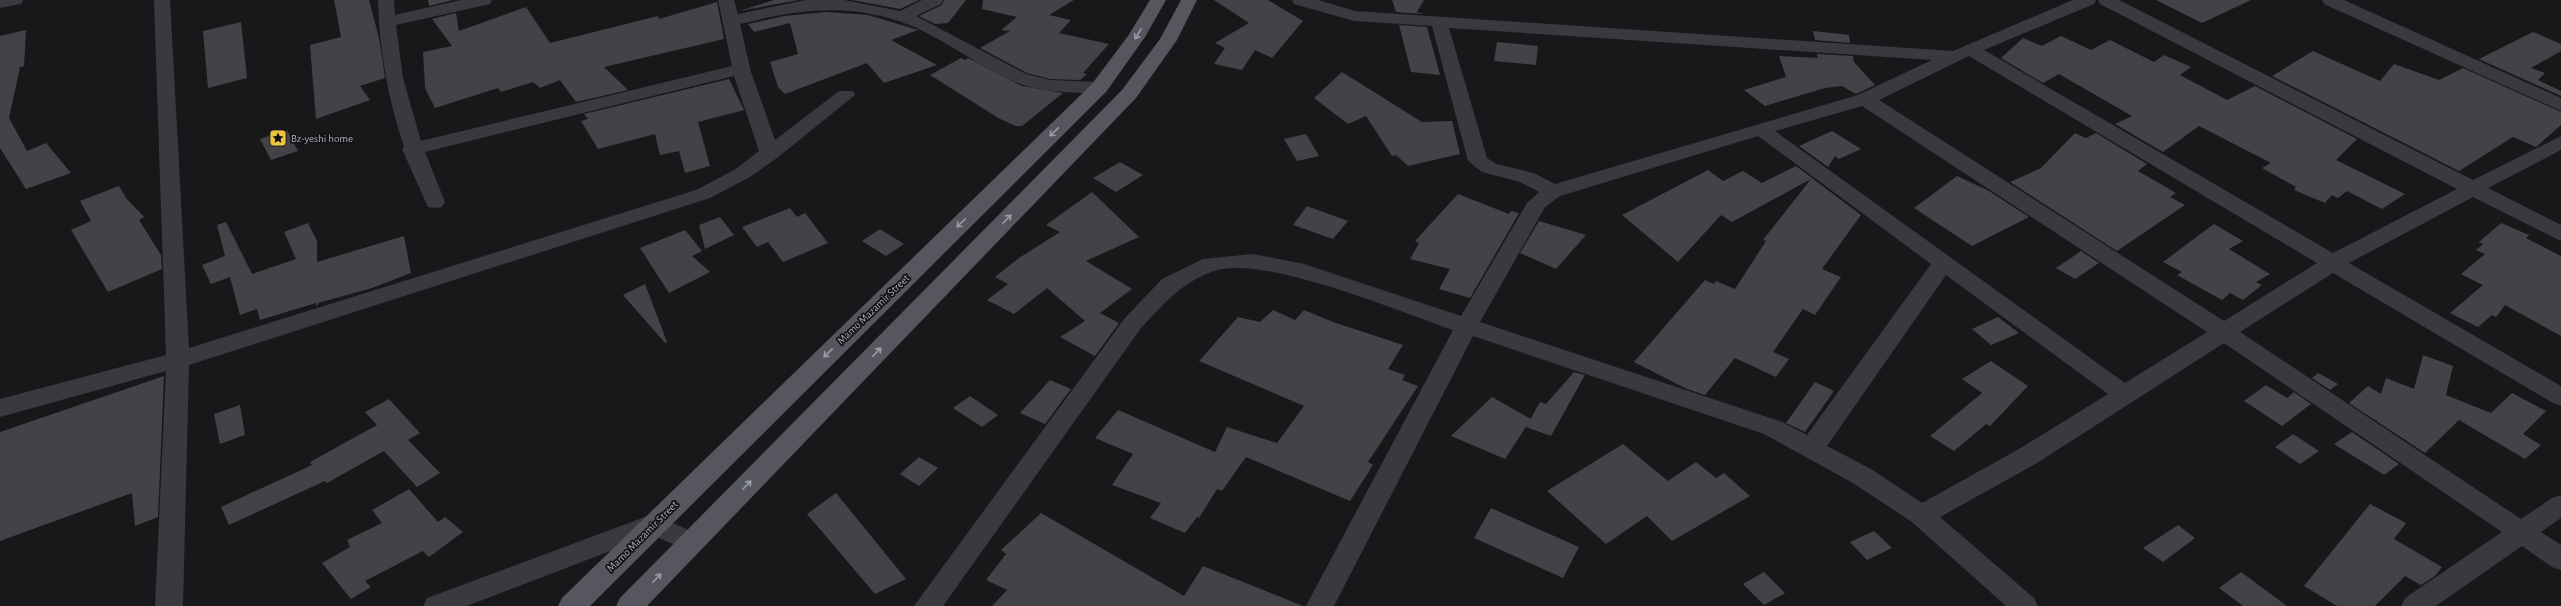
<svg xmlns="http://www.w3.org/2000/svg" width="2561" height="606" viewBox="0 0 2561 606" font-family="'Alegreya Sans',sans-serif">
<rect width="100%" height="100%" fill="#18181a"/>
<path fill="#434347" d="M334 0H369L379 38 385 78 360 86 370 100 316 119 310 45 341 37Z
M428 0H453L429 6Z
M774 0H799L739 11Z
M852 0H919L900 9Z
M944 0H966L948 23 935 24 919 16 942 5Z
M983 0H1074L1049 15 1071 20 1059 33 1109 44 1083 73 1087 74 1080 80 1050 79 1027 73 980 48 1010 31 1001 30 1017 17 982 9Z
M1214 0H1268L1303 21 1272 58 1255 50 1242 70 1214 64 1225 48 1215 43 1249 23Z
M1392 0H1424L1417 12 1423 14 1396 12Z
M2156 0H2251L2202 23Z
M717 2 724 39 604 67 628 90 576 102 560 80 540 88 533 82 501 92 498 88 435 108 425 88 423 52 452 46 432 19 456 13 459 31 526 7 550 43 658 16 659 19Z
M826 12 868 15 918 30 891 40 937 65 884 83 867 63 785 94 778 87 770 62 798 54 790 23 754 32 748 24 784 16Z
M241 22 247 78 208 88 203 31Z
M1399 25 1427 27 1440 75 1411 72Z
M26 30 24 66 20 67 9 118 27 151 46 143 71 173 26 189 0 148V36Z
M1813 31 1849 35 1850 43 1815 40Z
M2533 32 2561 44V51L2531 68 2545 73 2538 80 2561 91V96L2479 59Z
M2061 36 2091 50 2110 40 2154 62 2164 55 2191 67 2180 75 2227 100 2255 86 2357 139 2336 160 2405 194 2382 209 2347 191 2338 198 2332 195 2325 203 2294 190 2296 187 2262 168 2271 163 2199 126 2163 152 2115 124 2132 116 2059 74 2043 83 2001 58 2023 38 2042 46Z
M1497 42 1538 46 1536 65 1494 61Z
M2313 51 2380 81 2394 64 2439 80 2463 68 2561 112V125L2536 147 2513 137 2459 171 2272 76Z
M1817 54 1853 56 1854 62 1875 85 1856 94 1842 86 1825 88 1765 106 1744 90 1786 77 1779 56 1818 58Z
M961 58 965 60 968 58 1022 86 1063 93 1022 126H1016L1000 119 930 75Z
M1342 72 1422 122 1452 121 1460 154 1408 166 1396 155 1392 156 1366 116 1348 124 1314 98Z
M729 79 744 110 698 122 710 166 685 173 679 151 660 155 655 134 598 149 581 121 588 119 584 114Z
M287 130 298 151 271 160 260 139Z
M1832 131 1861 149 1839 159 1835 156 1828 167 1799 146Z
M2075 133 2086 138 2096 133 2147 164 2138 171 2176 193 2170 197 2185 205 2117 251 2010 182 2041 168Z
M1306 134 1319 156 1297 161 1284 139Z
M1120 162 1143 175 1116 192 1093 178Z
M1796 166 1861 215 1822 269 1841 277 1815 315 1803 309 1773 352 1789 359 1776 377 1735 358 1705 395 1687 389 1634 362 1705 280 1714 284 1716 281 1735 289 1766 241 1763 240 1811 179 1732 222 1721 215 1678 262 1622 215 1708 170 1723 181 1743 171 1762 183Z
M1957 176 1989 191 2029 217 1972 246 1914 208Z
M119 186 126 198 144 217 139 220 161 255 162 269 108 292 71 230 91 221 80 201Z
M1092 192 1139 237 1086 261 1132 289 1100 313 1119 323 1095 356 1060 337 1085 321 1047 288 1014 314 987 300 1008 284 995 277 1019 258 1060 232 1046 225Z
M1458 194 1509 214 1511 211 1519 213 1470 298 1439 289 1450 269 1410 259 1419 243 1415 241Z
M1307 206 1348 221 1333 239 1293 225Z
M790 208 797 217 805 213 828 243 783 262 768 242 757 247 742 227Z
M720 217 734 235 705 249 699 225Z
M1539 221 1586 235 1556 269 1520 253Z
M226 222 252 274 296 259 284 232 308 223 317 241V262L404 236 411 273 372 288 318 303 317 307 316 303 260 320 257 309 240 315 230 277 211 284 202 265 225 256 217 225Z
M2501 223 2529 235 2526 238 2561 256V336L2505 305 2496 317 2492 315 2478 327 2450 313 2483 285 2461 274 2485 254 2476 250 2483 244 2479 242Z
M2214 224 2243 241 2229 249 2270 274 2256 282 2262 285 2243 300 2230 293 2222 300 2177 275 2182 272 2163 262Z
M880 229 904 244 886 256 862 241Z
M685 230 702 251 692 256 710 272 669 293 640 248Z
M2081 251 2099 263 2075 279 2056 268Z
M645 284 667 342 665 343 623 295Z
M1273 310 1295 320 1304 310 1333 322 1403 345 1388 369 1405 375 1402 380 1418 386 1368 462 1373 465 1350 501 1246 457 1222 491 1217 489 1199 518 1197 517 1185 533 1150 518 1161 503 1112 485 1133 454 1095 438 1118 410 1215 452 1227 427 1277 443 1304 406 1199 361 1238 317 1260 322Z
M1998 317 2019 333 1991 345 1972 329Z
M2423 355 2453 366 2446 395 2491 413 2512 393 2546 411 2523 434 2541 445 2525 459 2459 420 2425 453 2349 403 2368 386 2381 394 2386 378 2414 389Z
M1991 361 2028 386 1990 426 1986 424 1954 451 1930 436 1982 393 1962 379Z
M1574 372 1585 375 1551 436 1526 427 1540 402 1546 404Z
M2318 373 2338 384 2330 390 2312 378Z
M164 376 158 517 135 526 132 493 0 541V432Z
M1050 380 1071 389 1045 424 1020 413Z
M1815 382 1834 391 1805 432 1786 423Z
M2266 385 2287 398 2294 392 2311 404 2282 426 2244 401Z
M970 396 998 415 982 427 953 408Z
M1492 397 1531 419 1505 459 1451 436Z
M389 399 420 433 408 440 440 473 417 487 384 451 327 483 325 481 229 525 221 507 312 465 310 462 377 425 365 412Z
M240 405 245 435 220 444 214 414Z
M2352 432 2399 464 2384 475 2334 444Z
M2293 434 2319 451 2300 464 2275 447Z
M1623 444 1668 481 1696 462 1716 478 1724 473 1750 496 1672 541 1647 516 1606 544 1547 491Z
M919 457 938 468 919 486 900 474Z
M409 489 438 522 445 517 463 532 429 557 423 551 365 581 371 587 351 599 322 563 350 547 347 540 382 523 372 510Z
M836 493 906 579 875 594 807 514Z
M2370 504 2406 523 2394 539 2442 567 2435 576 2421 585 2405 576 2375 606H2337L2304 586Z
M1491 508 1579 547 1563 578 1474 538Z
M1041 513 1184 596 1203 566 1303 606H992L1007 590 986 580 1006 554 1001 550Z
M2178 525 2195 538 2163 562 2143 548Z
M1874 531 1892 548 1867 560 1850 542Z
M1764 572 1785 593 1764 605 1743 584Z
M2241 572 2287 606H2243L2219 588Z"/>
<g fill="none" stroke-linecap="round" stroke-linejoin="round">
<path fill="#393a3f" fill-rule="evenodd" d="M0 0H23L21 4 0 8Z
M154 0H170L189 348 696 190 736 169 759 151 734 76 425 152 445 202 442 207 435 208 428 207 402 149 404 147C388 98 379 50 378 0H394L395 15 461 0H492L490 4 396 25 403 78 421 141 732 66 718 0H734L738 14 806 0H844L900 11 922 0H943L941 4 916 16 1026 74 1050 80 1099 82 1106 84 1108 88 1106 92 1099 94C1070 92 1039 93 1013 81 978 66 947 41 912 26 852 2 800 9 740 24L751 72 775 140 839 91H853L855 95 777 158 750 177 710 198 189 365 183 606H155L166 371 0 417V399L166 355Z
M1292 0H1318L1355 11 1953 51 2073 0H2096L2094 4 1984 50 2333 253 2457 189 2100 4 2098 0H2119L2473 180 2561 136V150L2488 188 2561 225V241L2473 197 2349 263 2561 386V406L2553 403 2333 273 2240 332 2521 519 2552 498 2561 495V518L2541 532 2561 545V570L2552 567 2522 546 2436 606H2401L2405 598 2502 532 2224 343 2037 463 1940 517 2034 598 2038 606H2006L1912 522 1853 483 1764 434 1473 336 1334 606H1306L1453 330C1401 312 1263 254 1214 271 1180 283 1164 304 1141 328L943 606H914L1125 318 1162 279 1203 259 1253 254 1304 264 1461 316 1527 203 1539 192 1520 182 1482 172 1468 161 1432 26 1354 21 1294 4ZM1449 28 1932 60 1858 95 1555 184 1534 173 1496 164 1487 158ZM1969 56 2317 263 2224 321 1879 100ZM1862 106 2207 332 2125 383 1775 131ZM1758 136 1931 264 1807 435 1782 422 1480 322 1545 207 1560 196ZM1946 275 2108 394 2019 449 1922 503 1871 469 1827 446Z
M2322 0H2344L2561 98V111L2324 4Z
M653 514 700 535 704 542 700 549 691 552 652 535 467 606H423L427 598Z"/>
<path fill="#55565e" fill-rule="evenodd" d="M1150 0H1166L1145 37 1106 92 590 606H558L562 598 1092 84 1128 36Z
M1181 0H1197L1177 40 1136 98 647 606H616L620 598 1122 90 1160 39Z"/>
</g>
<defs><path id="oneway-shaft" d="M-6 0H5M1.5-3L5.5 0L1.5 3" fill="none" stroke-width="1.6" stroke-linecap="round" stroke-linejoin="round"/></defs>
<g stroke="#9a9ca7">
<use href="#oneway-shaft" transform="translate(1138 34) rotate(122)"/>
<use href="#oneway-shaft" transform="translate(1054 132) rotate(136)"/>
<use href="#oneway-shaft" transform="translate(1007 219) rotate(-46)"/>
<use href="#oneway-shaft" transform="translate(961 223) rotate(136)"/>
<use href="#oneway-shaft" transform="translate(877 352) rotate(-46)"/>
<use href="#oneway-shaft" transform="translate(828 353) rotate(136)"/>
<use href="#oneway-shaft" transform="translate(747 485) rotate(-46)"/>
<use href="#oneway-shaft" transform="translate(657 578) rotate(-46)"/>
</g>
<defs>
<g id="sight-square" transform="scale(0.9)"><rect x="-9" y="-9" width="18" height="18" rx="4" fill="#eac541" stroke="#131315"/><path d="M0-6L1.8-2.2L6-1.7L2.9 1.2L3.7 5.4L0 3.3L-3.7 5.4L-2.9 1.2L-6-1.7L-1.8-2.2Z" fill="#111"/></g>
</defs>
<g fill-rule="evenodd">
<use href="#sight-square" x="278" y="138"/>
</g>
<g text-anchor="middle" stroke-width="3.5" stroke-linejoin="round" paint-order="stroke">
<g font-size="11" fill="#abaeb9" stroke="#131315" text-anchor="start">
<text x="291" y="142">Bz-yeshi home</text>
</g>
<g font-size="11" fill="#abaeb9" stroke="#131315">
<text transform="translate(873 309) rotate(-44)" y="4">Mamo Mazamir Street</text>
<text transform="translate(642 536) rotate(-45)" y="4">Mamo Mazamir Street</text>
</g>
</g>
</svg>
